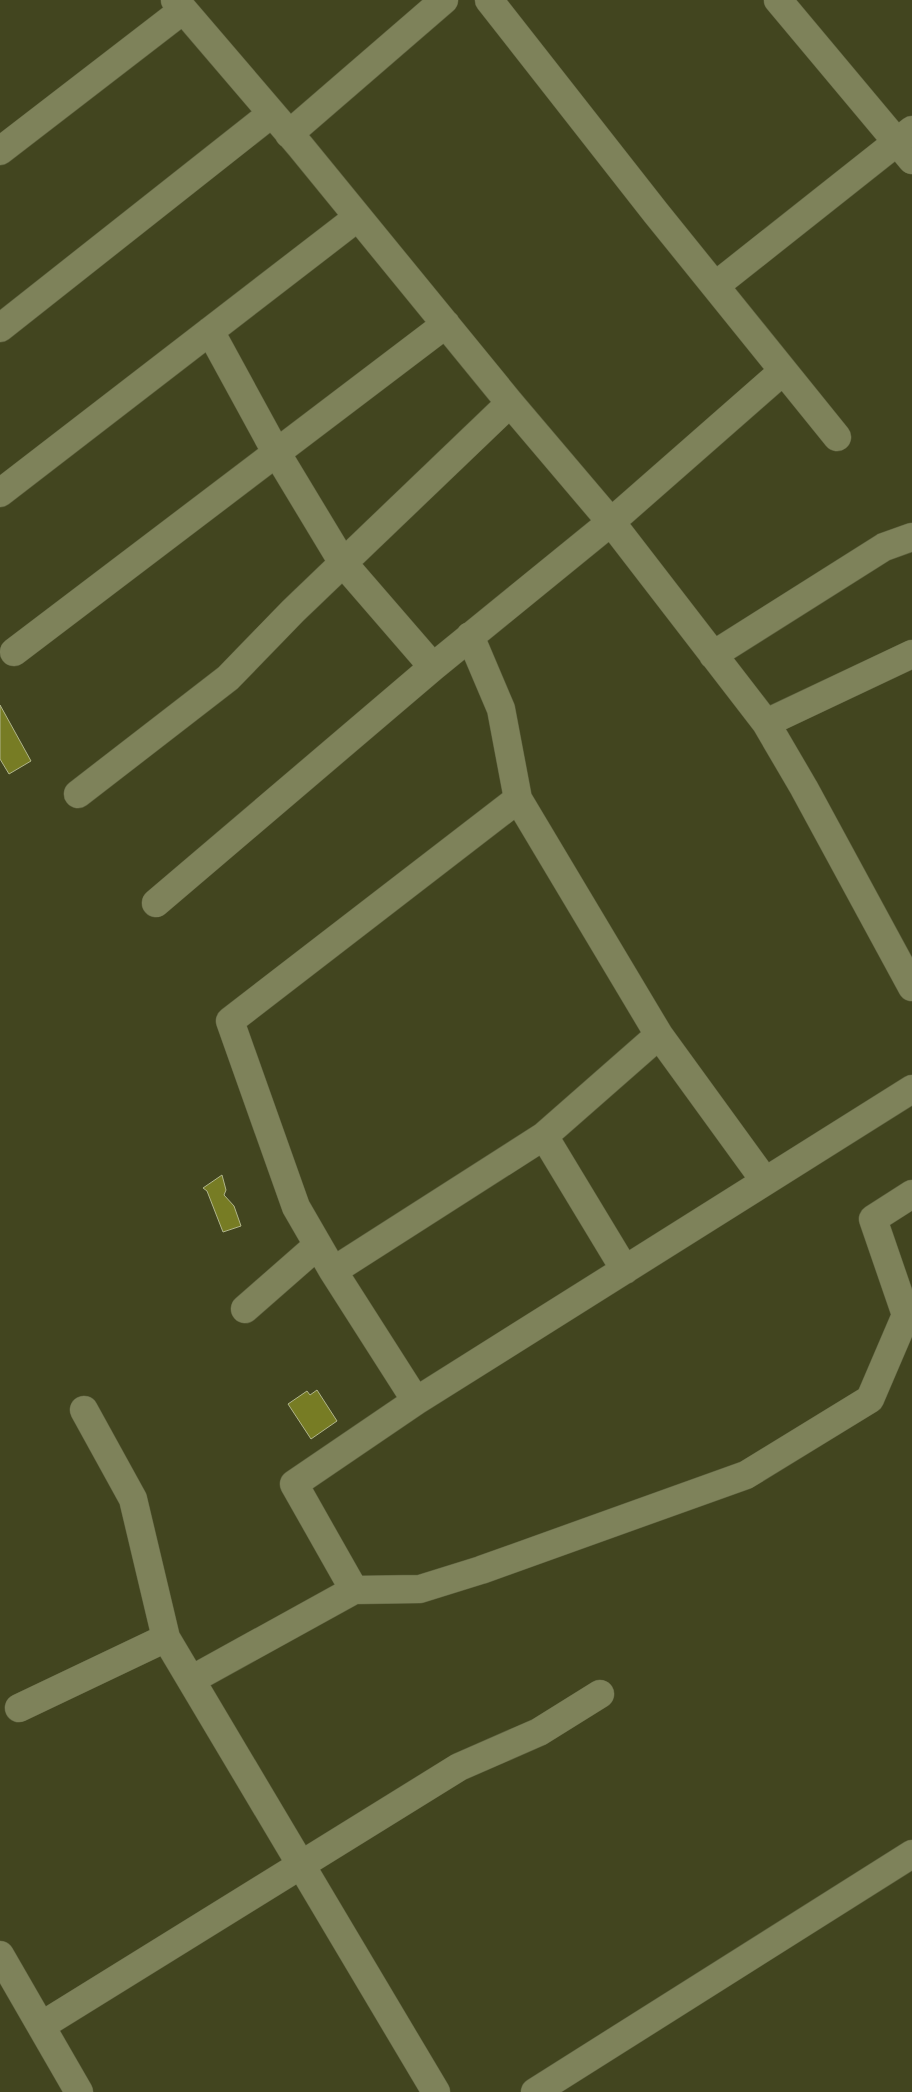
<svg xmlns="http://www.w3.org/2000/svg" width="912" height="2092" viewBox="0 0 912 2092" font-family="'Open Sans',sans-serif">
<rect width="100%" height="100%" fill="#42451f"/>
<path fill="#777c24" stroke="#afb48a" d="M0 705 31 761 9 774 0 759Z
M222 1175 226 1190 224 1195 234 1206 241 1226 223 1232 207 1191 203 1188Z
M317 1390 337 1421 311 1439 288 1404 307 1391 310 1395Z"/>
<g fill="none" stroke-linecap="round" stroke-linejoin="round">
<g stroke="#5e613f" stroke-width="29">
<path id="minor" d="M175 0 300 146 510 403 611 522 766 723 804 788 912 987
M489 0 656 213 837 437
M778 0 912 160
M289 134 444 0
M0 151 183 10
M715 286 912 130
M0 328 271 114
M210 331 276 452 343 563 433 667
M0 493 358 217
M470 636 501 709 518 799 230 1021 296 1207 333 1271 416 1401 912 1089
M14 652 446 324
M713 655 884 547 912 537
M766 723 912 654
M78 794 228 678 293 611 510 403
M518 799 659 1035 765 1181
M156 903 433 667 611 522 783 371
M544 1136 659 1035
M333 1271 544 1136 625 1270
M245 1309 318 1245
M416 1401 294 1484 354 1590 420 1589 481 1570 746 1475 870 1399 906 1315 873 1219 912 1194
M84 1410 133 1499 166 1638 436 2092
M191 1680 354 1590
M19 1708 166 1638
M0 1955 79 2092
M41 2026 459 1767 539 1732 600 1694
M535 2092 912 1854"/>
</g>
<use href="#minor" stroke="#7e825a" stroke-width="28"/>
</g>
</svg>
